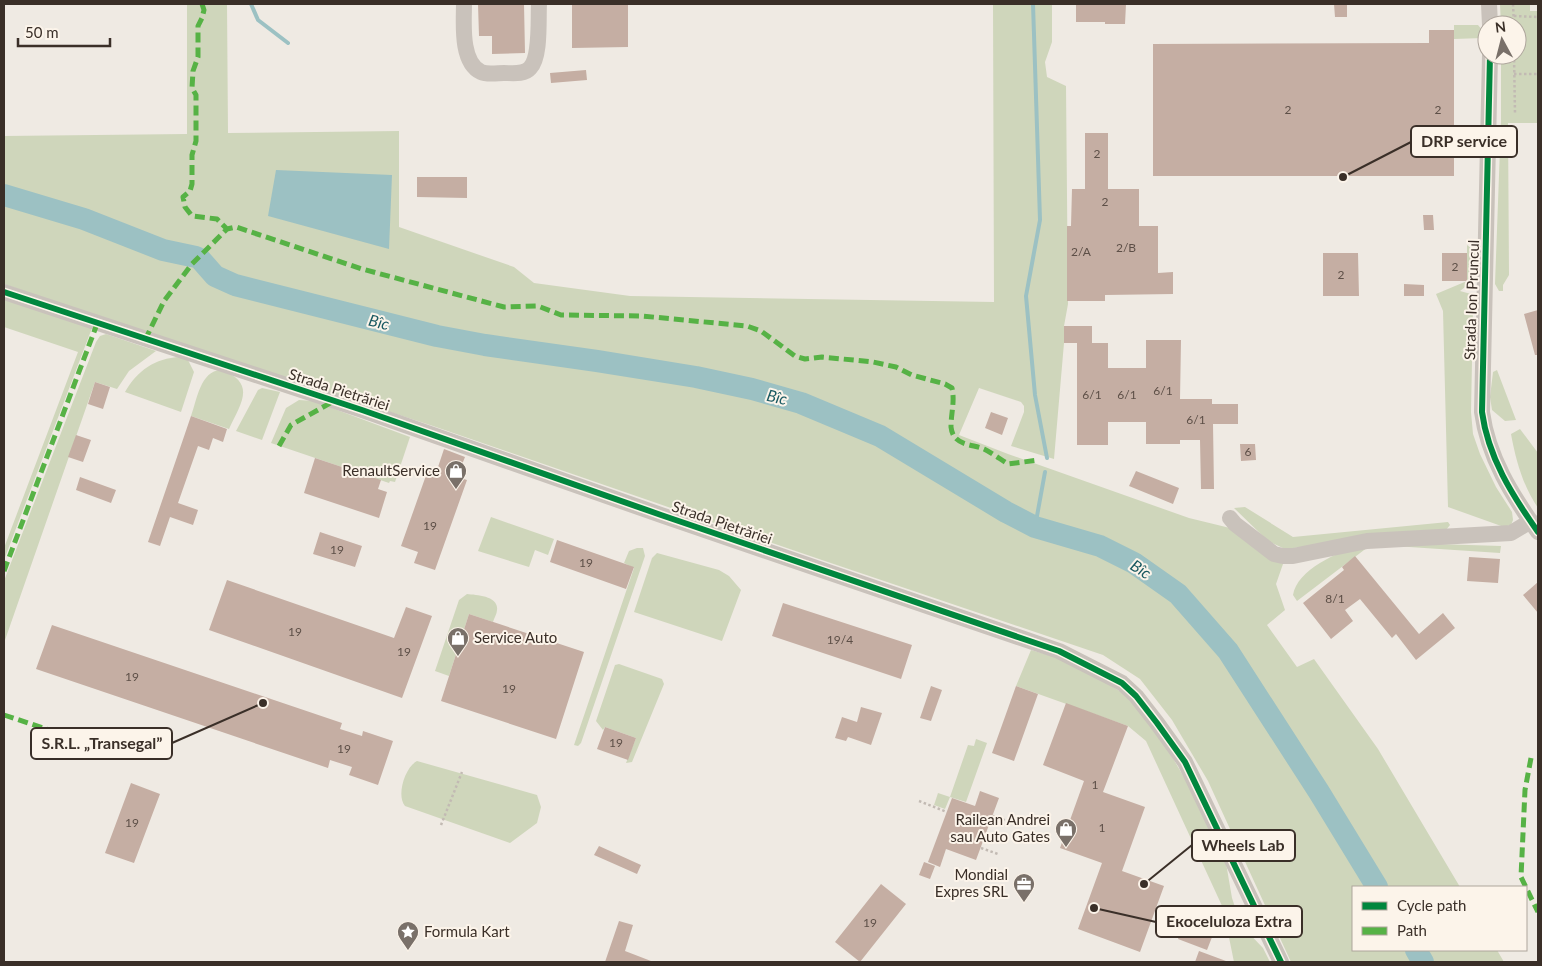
<svg xmlns="http://www.w3.org/2000/svg" width="1542" height="966" viewBox="0 0 1542 966" font-family="Lato,sans-serif">
<rect width="100%" height="100%" fill="#efeae3"/>
<path fill="#cfd6bb" d="M187 4H227L228 133 399 131V227L514 267 534 283 630 296 994 302 993 4H1052V42L1045 62 1047 77 1066 86 1068 304 1064 326V343L1054 459 1011 446 1024 412V406L1021 402 979 388 959 435 1008 454 1189 518 1230 528 1271 559 1283 564 1276 584 1285 610 1267 625 1297 667 1314 659 1378 749 1460 887H1353V950H1497L1504 962H1291L1208 781 1172 720 1140 679 1103 655 816 558 433 426 102 318 4 284V136L187 134Z
M1500 4H1530V11H1538V123H1508L1509 275 1503 285V291H1499L1495 284 1501 121V55H1517V25H1501Z
M1454 25H1478L1483 31V38L1454 39Z
M1467 245 1475 251C1476 274 1480 276 1460 291L1471 294 1473 310 1471 412 1473 434 1480 454 1496 487 1512 512 1513 520 1511 525 1504 527 1448 507 1443 311 1436 294 1467 281Z
M4 299 92 328 4 560V548L78 352 4 327Z
M106 334 156 351 129 371 117 389 95 382 4 643V581L96 342 100 336Z
M180 357 188 360 194 372 181 412 125 392C137 371 155 358 180 357Z
M221 370C257 383 241 403 229 429L191 416C197 400 200 371 221 370Z
M1497 370 1516 420 1505 421 1492 410 1490 397 1493 372Z
M262 388 280 392 262 440 236 431 258 390Z
M299 400 313 401 410 437 395 482 390 481 389 483 271 443 286 408Z
M1520 429 1538 453V508C1523 486 1516 461 1511 434Z
M1245 507 1293 537 1448 522 1450 525 1446 530 1285 549 1268 541 1234 508Z
M491 517 554 539 548 555 535 550 529 567 478 551Z
M1404 543 1501 546 1500 553 1394 546 1368 547 1297 601 1293 595C1297 570 1338 551 1362 546 1375 543 1390 544 1404 543Z
M637 548H643L645 556 581 743 578 746 574 745 634 568 624 563 629 551Z
M657 553 719 570 729 576 741 590 722 641 634 612 652 558Z
M467 594C477 595 499 596 497 610 497 614 494 618 493 622L469 614 449 676 435 671 459 600Z
M1031 650 1069 661 1133 699 1163 741 1193 793 1226 863 1232 898 1241 925 1263 948 1270 962H1234L1223 908 1146 741 1128 726 1016 686Z
M619 664 662 679 664 684 632 762 626 763 636 738 605 727 603 730 596 721 615 665Z
M976 739 987 743 966 802 950 797 945 809 934 805 938 793 950 797 968 745 974 746Z
M417 761 537 795 541 807 537 823 510 843 405 806C396 796 405 767 417 761Z"/>
<path fill="#9cc1c3" d="M276 170 392 175 389 249 268 216Z"/>
<g fill="none" stroke-linecap="round" stroke-linejoin="round">
<path stroke="#9cc1c3" stroke-width="4" d="M251 4 258 20 288 43
M1033 4 1040 220 1026 296 1035 395 1047 458
M1035 527 1045 472"/>
<path stroke="#9cc1c3" stroke-width="22" d="M4 195 84 219 163 250 196 257 200 259 215 276 235 285 437 336 485 345 597 361 696 377 752 389 801 403 880 436 1006 512 1035 527 1100 546 1134 563 1178 594 1228 651 1319 792 1377 887
M1416 950 1423 962"/>
</g>
<path fill="#c5aea3" d="M478 4H524L525 53 492 54V36H479Z
M572 4H628V47L572 48Z
M1076 4H1126L1125 24H1105V22H1076Z
M1334 4H1347V17H1335Z
M1429 30H1454V176H1153V44L1429 43Z
M586 70 587 80 551 83 550 73Z
M1085 133H1108V189H1139V226H1158V273L1173 272V294L1105 295V301H1067V226H1071L1072 189H1085Z
M417 177H467V198L417 197Z
M1423 215H1433L1434 230H1424Z
M1323 253H1358L1359 296H1323Z
M1442 253H1467V281H1442Z
M1404 284 1424 285V296H1404Z
M1538 310V355H1535L1524 314Z
M1064 326H1092V343H1108V368H1146V340H1181L1180 399H1212V404H1238V424H1213L1214 489H1201L1200 440H1180V444H1146V422H1108V445H1077V343H1064Z
M95 382 110 387 103 409 88 404Z
M991 412 1008 418 1002 435 985 428Z
M191 416 227 429 223 442 213 438 209 450 198 446 178 503 198 510 193 525 170 517 160 546 148 542Z
M76 435 91 440 83 462 68 457Z
M1240 444H1255L1256 460 1241 461Z
M444 449 465 457 457 477 467 480 435 570 414 563 418 552 401 546 429 467 437 470Z
M315 458 381 480 378 489 387 492 379 518 304 493Z
M1136 471 1179 488 1173 504 1129 486Z
M80 477 116 490 111 503 76 490Z
M320 532 362 546 355 567 313 554Z
M557 540 634 567 626 589 550 562Z
M1355 556 1419 634 1443 613 1455 628 1416 660 1396 634 1392 638 1360 599 1345 610 1353 621 1331 639 1303 603 1344 570 1342 567Z
M1469 557 1500 559 1498 583 1467 581Z
M227 580 394 638 406 607 432 616 402 698 209 630Z
M1538 582V613L1523 595Z
M783 603 912 645 901 679 772 636Z
M469 614 584 652 556 739 441 701Z
M52 625 342 723 340 729 362 736 363 731 393 741 378 785 349 775 352 767 330 760 328 768 36 669Z
M931 686 942 690 931 721 920 718Z
M1016 686 1038 694 1014 761 992 753Z
M1066 703 1128 726 1103 792 1145 807 1122 871 1164 886 1140 952 1078 929 1102 863 1060 848 1084 781 1043 765Z
M861 707 882 713 871 745 848 737 846 741 835 738 842 717 857 722Z
M605 727 636 738 628 760 597 749Z
M131 783 160 794 134 863 105 853Z
M980 791 999 798 976 860 946 849 940 867 928 862 952 798 975 806Z
M599 846 641 865 637 874 594 855Z
M924 862 935 866 930 879 919 875Z
M881 884 906 904 860 962 835 942Z
M1189 908 1219 919 1207 950 1178 939Z
M619 921 633 925 625 951 651 961V962H605Z
M1199 951 1226 961V962H1195Z"/>
<g fill="none" stroke-linecap="round" stroke-linejoin="round">
<path stroke="#c2bab3" stroke-width="2.5" stroke-dasharray="2.5 2.5" stroke-linecap="butt" d="M1513 4 1514 25
M1514 16 1538 17
M1514 55 1515 113
M1514 74H1538
M919 801 947 812
M993 816 1010 822
M441 825 462 772
M981 848 998 854"/>
<path stroke="#c9c2bb" stroke-width="16" d="M464 4C464 22 460 62 481 72 487 75 498 73 504 73 512 73 524 75 530 68 541 57 538 19 539 4
M1489 4 1490 25
M1490 55 1482 412C1488 457 1512 495 1538 532
M4 292 362 410 661 515 1059 651 1122 683 1136 696 1157 723 1185 762 1281 962
M1230 518 1235 524 1274 554 1283 556H1293L1367 541 1511 533 1531 521"/>
<path stroke="#56b245" stroke-width="5" stroke-dasharray="10 5" stroke-linecap="butt" d="M202 4 204 10 202 18 198 26V57L193 71 192 88 196 95V141L192 155V184L190 191 183 197 185 207 192 216 217 219 227 229
M145 340 164 301 192 264 227 229 236 227 362 269 504 307 538 306 561 315 642 316 747 326 761 331 795 356 805 359 822 357 873 362 896 367 912 375 945 384 952 388C955 402 951 413 951 427 953 446 972 444 984 449 992 453 1000 459 1008 464L1039 460
M279 446 291 425 334 401
M4 571 97 324
M4 715 103 748
M1531 758 1525 790 1521 877 1538 912"/>
<g stroke="#fcf4ea" stroke-width="9">
<path id="cycleway" d="M1490 55 1482 412C1488 457 1512 495 1538 532
M4 292 362 410 661 515 1059 651 1122 683 1136 696 1157 723 1185 762 1281 962"/>
</g>
<use href="#cycleway" stroke="#00873e" stroke-width="6"/>
</g>
<defs>
<g id="shop-pin" transform="scale(1.125)"><path d="M0 17L-7.5 6A9.5 9.5 0 1 1 7.5 6Z" fill="#797069" stroke="#fcf4ea"/><path d="M-5-2.5h2.3a2.7 3.5 0 0 1 5.4 0H5L5.5 6h-11ZM-1.5-2.5h3a1.5 2.3 0 0 0-3 0Z" fill="#fff"/></g>
<g id="office-pin" transform="scale(1.125)"><path d="M0 17L-7.5 6A9.5 9.5 0 1 1 7.5 6Z" fill="#797069" stroke="#fcf4ea"/><path d="M-6-3h4V-5.5h4V-3h4V5H-6ZM-1-4.5V-3h2v-1.5ZM-6 0V1H6V0Z" fill="#fff"/></g>
<g id="sight-pin" transform="scale(1.125)"><path d="M0 17L-7.5 6A9.5 9.5 0 1 1 7.5 6Z" fill="#797069" stroke="#fcf4ea"/><path d="M0-6L1.8-2.2L6-1.7L2.9 1.2L3.7 5.4L0 3.3L-3.7 5.4L-2.9 1.2L-6-1.7L-1.8-2.2Z" fill="#fff"/></g>
</defs>
<g fill-rule="evenodd">
<use href="#shop-pin" x="456" y="471"/>
<use href="#shop-pin" x="458" y="638"/>
<use href="#shop-pin" x="1066" y="829"/>
<use href="#office-pin" x="1024" y="884"/>
<use href="#sight-pin" x="408" y="932"/>
</g>
<g text-anchor="middle" stroke-width="4" stroke-linejoin="round" paint-order="stroke">
<g font-size="12" fill="#5d4f47">
<text x="1288" y="114">2</text>
<text x="1438" y="114">2</text>
<text x="1097" y="158">2</text>
<text x="1105" y="206">2</text>
<text x="1126" y="252">2/B</text>
<text x="1081" y="256">2/A</text>
<text x="1455" y="271">2</text>
<text x="1341" y="279">2</text>
<text x="1163" y="395">6/1</text>
<text x="1092" y="399">6/1</text>
<text x="1127" y="399">6/1</text>
<text x="1196" y="424">6/1</text>
<text x="1248" y="456">6</text>
<text x="430" y="530">19</text>
<text x="337" y="554">19</text>
<text x="586" y="567">19</text>
<text x="1335" y="603">8/1</text>
<text x="295" y="636">19</text>
<text x="840" y="644">19/4</text>
<text x="404" y="656">19</text>
<text x="132" y="681">19</text>
<text x="509" y="693">19</text>
<text x="616" y="747">19</text>
<text x="344" y="753">19</text>
<text x="1095" y="789">1</text>
<text x="132" y="827">19</text>
<text x="1102" y="832">1</text>
<text x="870" y="927">19</text>
</g>
<g font-size="15" fill="#3a2f28" stroke="#fcf4ea">
<text transform="translate(1472 300) rotate(-88)" y="5">Strada Ion Pruncul</text>
<text transform="translate(339 390) rotate(18)" y="5">Strada Pietrăriei</text>
<text transform="translate(722 523) rotate(19)" y="5">Strada Pietrăriei</text>
</g>
<g font-size="15" fill="#3a2f28" stroke="#fcf4ea" text-anchor="end">
<text x="440" y="476">RenaultService</text>
<text x="474" y="643" text-anchor="start">Service Auto</text>
<text x="1050" y="825">Railean Andrei<tspan x="1050" dy="17">sau Auto Gates</tspan></text>
<text x="1008" y="880">Mondial<tspan x="1008" dy="17">Expres SRL</tspan></text>
<text x="424" y="937" text-anchor="start">Formula Kart</text>
</g>
<g font-size="16" font-style="italic" fill="#195961" stroke="#fcf4ea">
<text transform="translate(379 322) rotate(14)" y="6">Bîc</text>
<text transform="translate(777 397) rotate(13)" y="6">Bîc</text>
<text transform="translate(1141 569) rotate(33)" y="6">Bîc</text>
</g>
</g>
<path fill="none" stroke="#3a2f28" stroke-width="2" d="M1343 177L1411 142M263 703L172 743M1144 884L1192 845M1094 908L1156 922"/>
<g fill="#3a2f28" stroke="#fcf4ea" stroke-width="2">
<circle cx="1343" cy="177" r="5"/>
<circle cx="263" cy="703" r="5"/>
<circle cx="1144" cy="884" r="5"/>
<circle cx="1094" cy="908" r="5"/>
</g>
<g fill="#fcf4ea" stroke="#3a2f28" stroke-width="2">
<rect x="1411" y="126" width="106" height="31" rx="5"/>
<rect x="31" y="728" width="141" height="31" rx="5"/>
<rect x="1192" y="830" width="103" height="31" rx="5"/>
<rect x="1156" y="906" width="146" height="31" rx="5"/>
</g>
<g font-size="16" text-anchor="middle" font-weight="bold" fill="#3a2f28">
<text x="1464" y="147">DRP service</text>
<text x="102" y="749">S.R.L. „Transegal”</text>
<text x="1243" y="851">Wheels Lab</text>
<text x="1229" y="927">Eкoceluloza Extra</text>
</g>
<rect width="1542" height="966" fill="none" stroke="#3a2f28" stroke-width="10"/>
<rect x="1352" y="886" width="175" height="65" fill="#fcf4ea" stroke="#aea59c"/>
<rect x="1362" y="902" width="25" height="8" fill="#00873e" stroke="#aea59c"/>
<text x="1397" y="911" font-size="15" fill="#3a2f28">Cycle path</text>
<rect x="1362" y="927" width="25" height="8" fill="#56b245" stroke="#aea59c"/>
<text x="1397" y="936" font-size="15" fill="#3a2f28">Path</text>
<g transform="translate(1502 40) rotate(353)"><circle r="24" fill="#fcf4ea" stroke="#aea59c"/>
<path d="M0-4L9 19L0 12L-9 19Z" fill="#797069"/>
<text y="-8" font-size="14" font-weight="bold" text-anchor="middle" fill="#3a2f28">N</text>
</g>
<path d="M18 38v8h92v-8" fill="none" stroke="#3a2f28" stroke-width="2.5"/>
<text x="25" y="38" font-size="15" fill="#3a2f28" stroke="#fcf4ea" stroke-width="4" paint-order="stroke">50 m</text>
</svg>
